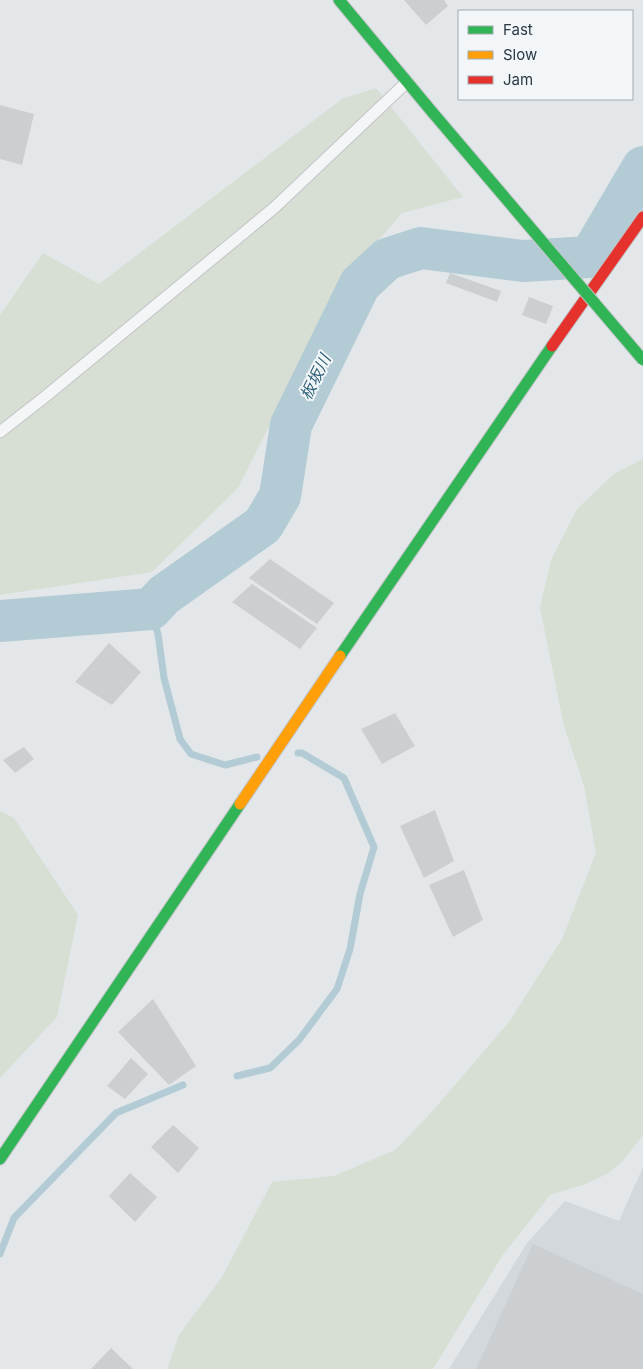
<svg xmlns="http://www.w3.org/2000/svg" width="643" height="1369" viewBox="0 0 643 1369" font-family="Inter,'Noto Sans JP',sans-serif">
<rect width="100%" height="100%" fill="#e4e7e9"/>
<path fill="#d2d8dc" d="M643 1167V1369H449L527 1243 565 1201 619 1221Z"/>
<path fill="#d7ded4" d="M376 88 463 197 402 213 341 284 238 488 152 572 0 595V315L43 253 99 284 342 99Z
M643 459V1135L622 1162 607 1174 583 1185 550 1195 502 1256 433 1369H167L179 1335 222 1277 272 1182 334 1176 395 1150 430 1114 509 1022 562 939 596 853 584 786 564 726 540 608 551 560 577 509 615 473Z
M0 811 14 818 78 915 57 1017 0 1078Z"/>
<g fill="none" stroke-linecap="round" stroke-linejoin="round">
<path stroke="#b2cbd5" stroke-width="7" d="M151 609 158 634 164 678 180 739 191 754 225 765 257 757
M237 1076 270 1068 299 1040 337 989 350 949 360 894 374 847 344 778 302 753H298
M0 1254 14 1218 116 1113 183 1085"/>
<path stroke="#b2cbd5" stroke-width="42" d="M0 621 151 609 164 595 263 525 280 496 291 425 360 284 387 259 421 248 523 261 590 257 643 167"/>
</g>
<path fill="#cccfd2" d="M404 0H444L448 6 426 25Z
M0 105 34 114 22 165 0 159Z
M450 273 501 291 497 302 446 283Z
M529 297 553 306 546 324 522 315Z
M270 559 334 603 317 624 249 578Z
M252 584 317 628 300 649 232 602Z
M109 643 141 672 112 705 75 682Z
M395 713 415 746 382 764 361 729Z
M24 747 34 759 15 773 3 760Z
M435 810 454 861 424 878 400 826Z
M464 870 483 920 453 937 429 885Z
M153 999 196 1066 169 1085 118 1032Z
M131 1058 148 1074 125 1099 107 1086Z
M173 1125 199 1148 178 1173 151 1147Z
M130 1173 157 1197 135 1222 109 1196Z
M533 1244 643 1294V1369H476Z
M111 1348 133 1369H91Z"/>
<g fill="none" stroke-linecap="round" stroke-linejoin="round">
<g stroke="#c2c5c7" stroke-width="13">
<path id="lane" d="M0 432 46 396 274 208 407 82"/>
</g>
<g stroke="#c2c5c7" stroke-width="13">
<path id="fast" d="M339 0 433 113
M340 656 552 346
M0 1159 240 804"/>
</g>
<g stroke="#c2c5c7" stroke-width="13">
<path id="slow" d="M240 804 340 656"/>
</g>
<g stroke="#c2c5c7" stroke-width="13">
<path id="jam" d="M552 346 643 217"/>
</g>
<use href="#lane" stroke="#f3f5f6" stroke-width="11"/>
<use href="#fast" stroke="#30b455" stroke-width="11"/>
<use href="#slow" stroke="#ff9f0a" stroke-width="11"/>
<use href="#jam" stroke="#e5322d" stroke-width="11"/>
<g stroke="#c2c5c7" stroke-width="13" stroke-linecap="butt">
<path id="fast-bridge" d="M433 113 643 360"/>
</g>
<use href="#fast-bridge" stroke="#30b455" stroke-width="11"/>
</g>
<g text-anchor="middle" stroke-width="4" stroke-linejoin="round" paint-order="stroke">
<g font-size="16" font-style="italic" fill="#31637a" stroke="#f2f6f8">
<text transform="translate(315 377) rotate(-64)" y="6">板坂川</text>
</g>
</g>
<rect x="458" y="10" width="175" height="90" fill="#f2f6f8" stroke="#a2aab0"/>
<rect x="468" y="26" width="25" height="8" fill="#30b455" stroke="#a2aab0"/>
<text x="503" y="35" font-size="15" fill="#293944">Fast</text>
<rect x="468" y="51" width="25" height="8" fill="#ff9f0a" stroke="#a2aab0"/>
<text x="503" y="60" font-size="15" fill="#293944">Slow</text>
<rect x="468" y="76" width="25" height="8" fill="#e5322d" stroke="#a2aab0"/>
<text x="503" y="85" font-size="15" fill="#293944">Jam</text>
</svg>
